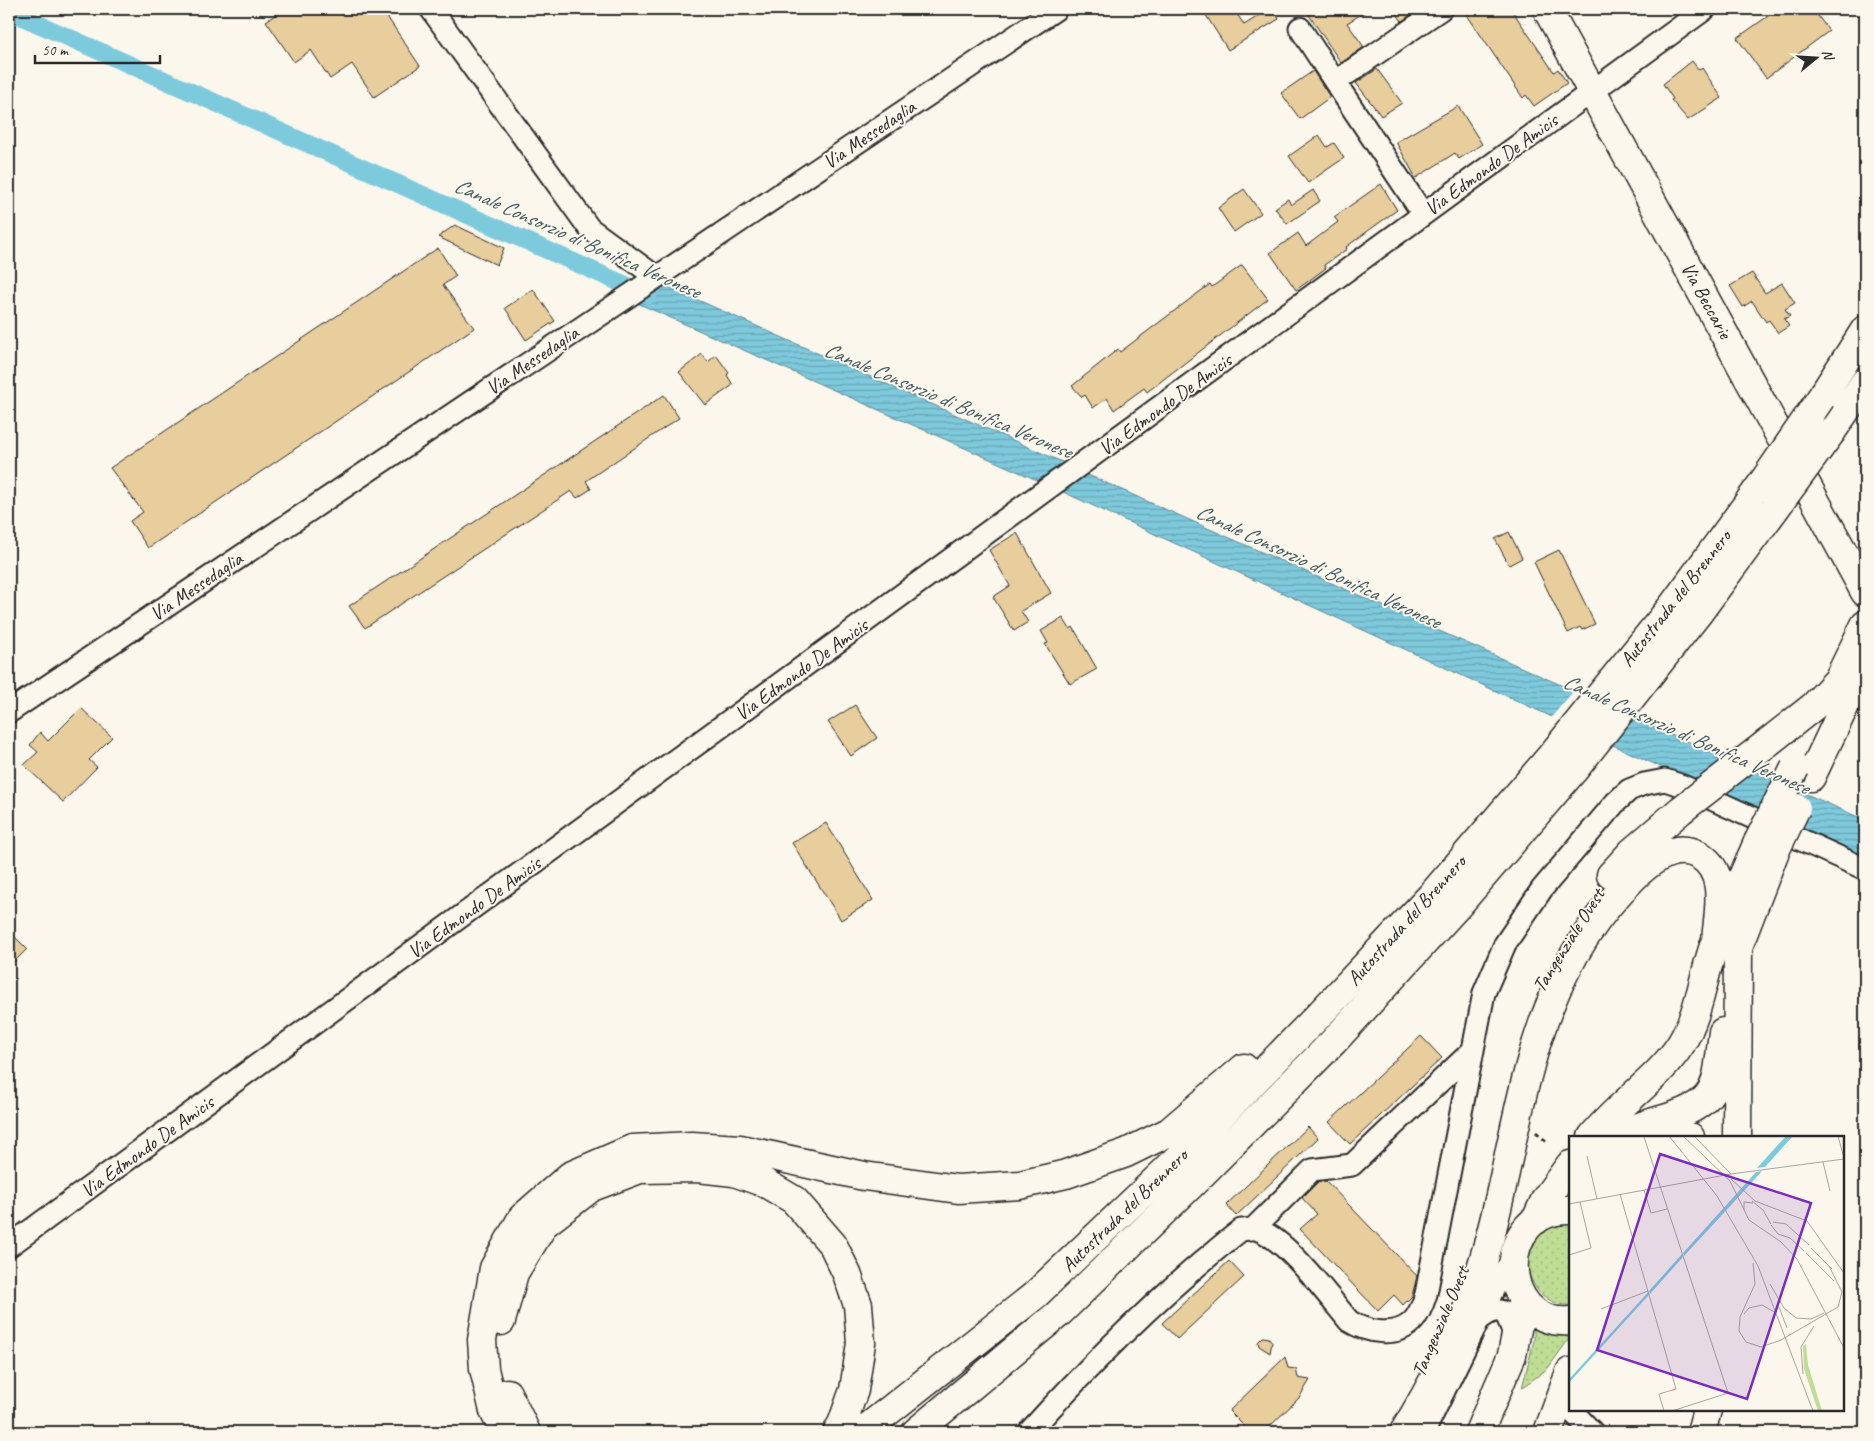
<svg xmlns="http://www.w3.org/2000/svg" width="1874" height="1441" viewBox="0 0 1874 1441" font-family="Caveat,sans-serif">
<defs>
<pattern id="grass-dots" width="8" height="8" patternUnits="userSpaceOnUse" patternTransform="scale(1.25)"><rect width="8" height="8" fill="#bfdd95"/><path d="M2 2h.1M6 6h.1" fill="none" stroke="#a4be81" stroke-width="1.8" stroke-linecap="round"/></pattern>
<pattern id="water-rules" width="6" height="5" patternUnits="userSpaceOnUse" patternTransform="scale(1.25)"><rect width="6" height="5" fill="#7ecadd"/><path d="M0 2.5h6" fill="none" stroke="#67a4b3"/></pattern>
</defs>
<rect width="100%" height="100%" fill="#fbf7ec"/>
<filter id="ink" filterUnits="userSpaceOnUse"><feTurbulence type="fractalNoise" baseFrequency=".02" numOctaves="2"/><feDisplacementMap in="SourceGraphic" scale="10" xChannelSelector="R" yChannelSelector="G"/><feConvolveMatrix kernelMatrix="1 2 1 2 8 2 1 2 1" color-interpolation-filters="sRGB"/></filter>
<g filter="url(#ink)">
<path fill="url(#grass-dots)" stroke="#758460" d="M1560 1224H1570V1305C1536 1306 1515 1265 1537 1238 1543 1231 1551 1227 1560 1224Z
M1537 1328 1552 1334 1568 1336 1569 1339 1548 1368 1522 1388 1534 1340V1329Z"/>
<path fill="url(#water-rules)" stroke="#5d8a96" d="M662 284 1071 466 1046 484 637 303Z
M1086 474 1865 820V861L1061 491Z"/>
<path fill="#fbf7ec" d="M1576 688 1632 713 1606 745 1550 719Z"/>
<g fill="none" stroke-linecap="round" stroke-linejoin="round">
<path stroke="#7ecadd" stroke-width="18" d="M9 11 648 295"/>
</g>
<path fill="#e8cd9d" stroke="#2b2b2b" d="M284 9H382L420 66 374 97 352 64 330 79 311 50 294 62 266 21Z
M1202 9H1234L1244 25 1270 9H1273L1279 19 1228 50Z
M1305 9H1370L1347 23 1364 47 1341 63Z
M1393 9H1419L1402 21Z
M1463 9H1511L1554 72 1558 69 1567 83 1534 106 1526 95 1523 98Z
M1778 9H1813L1829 31 1766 78 1737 38Z
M1692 61 1699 70 1702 68 1722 98 1688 120 1671 100 1673 99 1663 84Z
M1377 69 1402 103 1381 116 1356 83Z
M1313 71 1330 97 1300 119 1281 93Z
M1458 106 1482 144 1459 159 1455 153 1416 178 1396 142Z
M1319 135 1327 147 1334 143 1344 158 1308 183 1289 156Z
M1381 184 1397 210 1346 247 1347 249 1324 265 1326 268 1296 290 1270 253 1298 233 1306 246 1338 222 1334 217Z
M1244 189 1261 213 1234 232 1218 208Z
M1313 190 1320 201 1287 224 1275 208 1288 199 1291 205Z
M455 225 504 248 497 265 438 237Z
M438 248 456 276 443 285 474 328 148 548 130 521 143 512 110 468Z
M1242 265 1268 299 1147 392 1144 388 1114 410 1107 398 1093 408 1085 395 1082 397 1072 386 1118 349 1120 352 1210 284 1212 287Z
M1752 273 1765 293 1782 283 1795 303 1785 309 1790 316 1784 319 1789 326 1778 333 1769 320 1766 322 1752 301 1743 307 1730 286Z
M533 289 555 321 526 340 505 308Z
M702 354 708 362 716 355 729 373 727 375 733 385 705 405 679 372Z
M664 395 679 418 586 481 591 489 577 498 571 491 365 628 349 606Z
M1509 532 1522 558 1509 565 1495 539Z
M1017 533 1051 593 1021 611 1028 622 1014 631 993 597 1010 586 989 550Z
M1559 550 1595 624 1582 630 1580 627 1568 633 1534 562Z
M1063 618 1070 629 1073 627 1097 669 1070 684 1045 644 1048 643 1041 631Z
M855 705 877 738 851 756 828 722Z
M81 708 112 737 89 760 97 767 63 802 24 765 38 752 30 745 40 732 48 741Z
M826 823 873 900 841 920 792 843Z
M9 931 27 949 9 967Z
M1421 1036 1442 1058 1350 1144 1329 1122Z
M1308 1127 1318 1138 1236 1216 1226 1205Z
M1326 1181 1417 1276 1412 1296 1403 1305 1394 1295 1378 1311 1300 1229 1317 1214 1302 1198 1318 1182Z
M1229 1261 1244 1277 1177 1339 1162 1323Z
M1263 1337 1269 1338 1272 1342 1270 1353 1259 1346 1258 1342Z
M1285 1357 1288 1368 1296 1369 1298 1378 1310 1380 1299 1398 1264 1432H1250L1229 1411Z"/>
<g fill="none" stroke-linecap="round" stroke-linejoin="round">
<g stroke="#2b2b2b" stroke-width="25">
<path id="minor" d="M431 9 589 228 656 277
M1300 28 1335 82
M1423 214 1335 82 1441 9
M9 712 1056 9
M1254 1228 1312 1170 1352 1165 1472 1051
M9 1246 1705 9
M1480 1319C1506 1299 1508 1318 1516 1341
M1571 1410 1592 1432
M1029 1432C1094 1360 1164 1290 1241 1230 1246 1230 1252 1228 1256 1229 1286 1238 1328 1296 1349 1321 1366 1332 1395 1338 1412 1322 1419 1315 1423 1304 1426 1294L1484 993 1505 944 1542 889 1615 803 1629 790 1644 784 1665 780 1683 786 1865 869
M1424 1432 1499 1278 1513 1260"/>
</g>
<g stroke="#2b2b2b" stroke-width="31">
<path id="major" d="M1547 9 1865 592"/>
</g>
<g stroke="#2b2b2b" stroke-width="31">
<path id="highway" d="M1821 398 1865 330
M1832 431 1865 382
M1766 744 1814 706 1838 680 1865 625
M1811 777 1864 665
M1611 875 1632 852 1681 810
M1648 1127C1664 1126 1676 1129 1690 1137
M1592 1137C1619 1103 1658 1080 1681 1044 1700 1013 1703 974 1716 940 1729 907 1744 874 1758 842
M1622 1137C1633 1128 1647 1124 1661 1120 1720 1103 1716 1088 1723 1032
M1737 1137 1738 947 1775 851
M1570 1210C1493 1208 1497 1327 1570 1321
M1536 1220 1546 1198 1570 1165
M501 1321 514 1273 544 1224 592 1187 640 1169 698 1168 734 1172 765 1183 794 1200 833 1245 847 1274 858 1305 861 1343 854 1390 842 1424 837 1432
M507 1393 526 1432
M504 1432 494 1411 484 1369 482 1340 494 1268 522 1218 570 1176 632 1149 692 1146 740 1149 864 1176 958 1189 1020 1185 1066 1174 1126 1153 1169 1132 1244 1068
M862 1432 1034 1296 1178 1159 1318 1016 1431 896 1551 756 1674 604 1759 488
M916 1432 1058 1314 1198 1178 1334 1041 1460 903 1573 771 1699 612 1774 510
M1404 1432C1428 1392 1452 1348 1469 1304 1525 1154 1510 999 1634 877 1650 861 1675 842 1699 855 1729 873 1718 912 1716 941
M1479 1432 1512 1355 1523 1299
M1548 1432 1570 1372
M1701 1432 1707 1410"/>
</g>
<path stroke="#2b2b2b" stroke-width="3" stroke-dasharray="5 4" stroke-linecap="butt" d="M1536 1132 1547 1142"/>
<use href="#minor" stroke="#fbf7ec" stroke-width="21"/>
<use href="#major" stroke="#fbf7ec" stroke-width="28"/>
<use href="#highway" stroke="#fbf7ec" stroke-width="28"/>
<g stroke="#2b2b2b" stroke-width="31" stroke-linecap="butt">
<path id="highway-bridge" d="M1759 488 1821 398
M1774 510 1832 431
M1681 810 1766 744
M1758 842 1795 768
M1775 851 1796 808"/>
</g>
<use href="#highway-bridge" stroke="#fbf7ec" stroke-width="28"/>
</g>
</g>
<g text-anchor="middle" stroke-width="4" stroke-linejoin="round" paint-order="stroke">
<g font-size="20" fill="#2b2b2b" stroke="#fbf7ec">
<text transform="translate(869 134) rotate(-34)" y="7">Via Messedaglia</text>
<text transform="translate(1491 164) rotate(-36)" y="7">Via Edmondo De Amicis</text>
<text transform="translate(1707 300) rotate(61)" y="7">Via Beccarie</text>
<text transform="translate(532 360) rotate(-34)" y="7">Via Messedaglia</text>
<text transform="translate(1165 404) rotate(-36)" y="7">Via Edmondo De Amicis</text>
<text transform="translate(196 586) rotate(-34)" y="7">Via Messedaglia</text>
<text transform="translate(1675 598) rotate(-52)" y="7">Autostrada del Brennero</text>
<text transform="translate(801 669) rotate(-36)" y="7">Via Edmondo De Amicis</text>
<text transform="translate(474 907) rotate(-36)" y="7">Via Edmondo De Amicis</text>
<text transform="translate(1406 920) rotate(-48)" y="7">Autostrada del Brennero</text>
<text transform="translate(1568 940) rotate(-58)" y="7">Tangenziale Ovest</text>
<text transform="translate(147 1146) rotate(-36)" y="7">Via Edmondo De Amicis</text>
<text transform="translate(1124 1210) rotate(-44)" y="7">Autostrada del Brennero</text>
<text transform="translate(1440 1321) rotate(-67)" y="7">Tangenziale Ovest</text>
</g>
<g font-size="21" font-style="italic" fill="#445b60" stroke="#fbf7ec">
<text transform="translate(577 238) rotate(24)" y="7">Canale Consorzio di Bonifica Veronese</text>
<text transform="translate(948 400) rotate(23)" y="7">Canale Consorzio di Bonifica Veronese</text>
<text transform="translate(1318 566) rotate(25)" y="7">Canale Consorzio di Bonifica Veronese</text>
<text transform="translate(1686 734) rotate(24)" y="7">Canale Consorzio di Bonifica Veronese</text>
</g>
</g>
<g transform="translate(1569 1136)">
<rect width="275" height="275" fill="#fbf7ec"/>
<path d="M237 208 239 229 253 275H249L235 233 234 210Z" fill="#bfdd95"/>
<path d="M217 0H224L196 31 188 32ZM193 35 175 55 115 120 114 117 187 36ZM113 118 114 121 81 158 80 155Z" fill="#7ecadd"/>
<path fill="none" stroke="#7ecadd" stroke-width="2.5" d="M0 245 80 157"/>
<path fill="none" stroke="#a8a59f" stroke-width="1" d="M100 0 148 60 189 130 244 275M114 0 161 45 180 84 212 106 228 123 275 212M125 0 162 38M269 0 275 22M75 1 159 257 103 275M18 20 28 63M254 26 261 55M162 43 186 65 238 85 275 137M75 54 82 77 98 73M51 58 107 253 90 258 95 275M183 65 194 74 202 88M0 68 162 38 275 23M175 74V66L184 67M204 86 217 88 240 109M202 89 209 98 221 102 235 115M242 112 263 133M237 117 265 145M0 119 22 112 11 66M184 127 186 148 171 181 170 195 177 206 192 211 212 204 269 171 273 156 260 130M201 148 215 172 227 182 242 183 255 177M210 171 218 192M32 173 79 155M175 178 180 172 193 169 207 177M234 238 232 211 245 190"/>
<path fill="#7b2cbf" fill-opacity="0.15" stroke="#7b2cbf" stroke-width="2.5" d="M91 18 242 67 178 263 28 214Z"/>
<rect width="275" height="275" fill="none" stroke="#2b2b2b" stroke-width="2.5"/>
</g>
<rect width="1874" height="1441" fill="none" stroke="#fbf7ec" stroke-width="30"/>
<rect x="15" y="15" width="1844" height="1411" fill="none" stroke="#2b2b2b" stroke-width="2" filter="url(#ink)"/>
<g transform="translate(1816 58) rotate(72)" stroke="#fbf7ec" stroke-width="4" paint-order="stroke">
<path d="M0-4L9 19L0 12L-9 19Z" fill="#2b2b2b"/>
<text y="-8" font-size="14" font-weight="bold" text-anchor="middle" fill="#2b2b2b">N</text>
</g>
<path d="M35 55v8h125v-8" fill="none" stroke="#2b2b2b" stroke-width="2.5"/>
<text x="42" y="55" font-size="15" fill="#2b2b2b" stroke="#fbf7ec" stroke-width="4" paint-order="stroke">50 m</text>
</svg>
